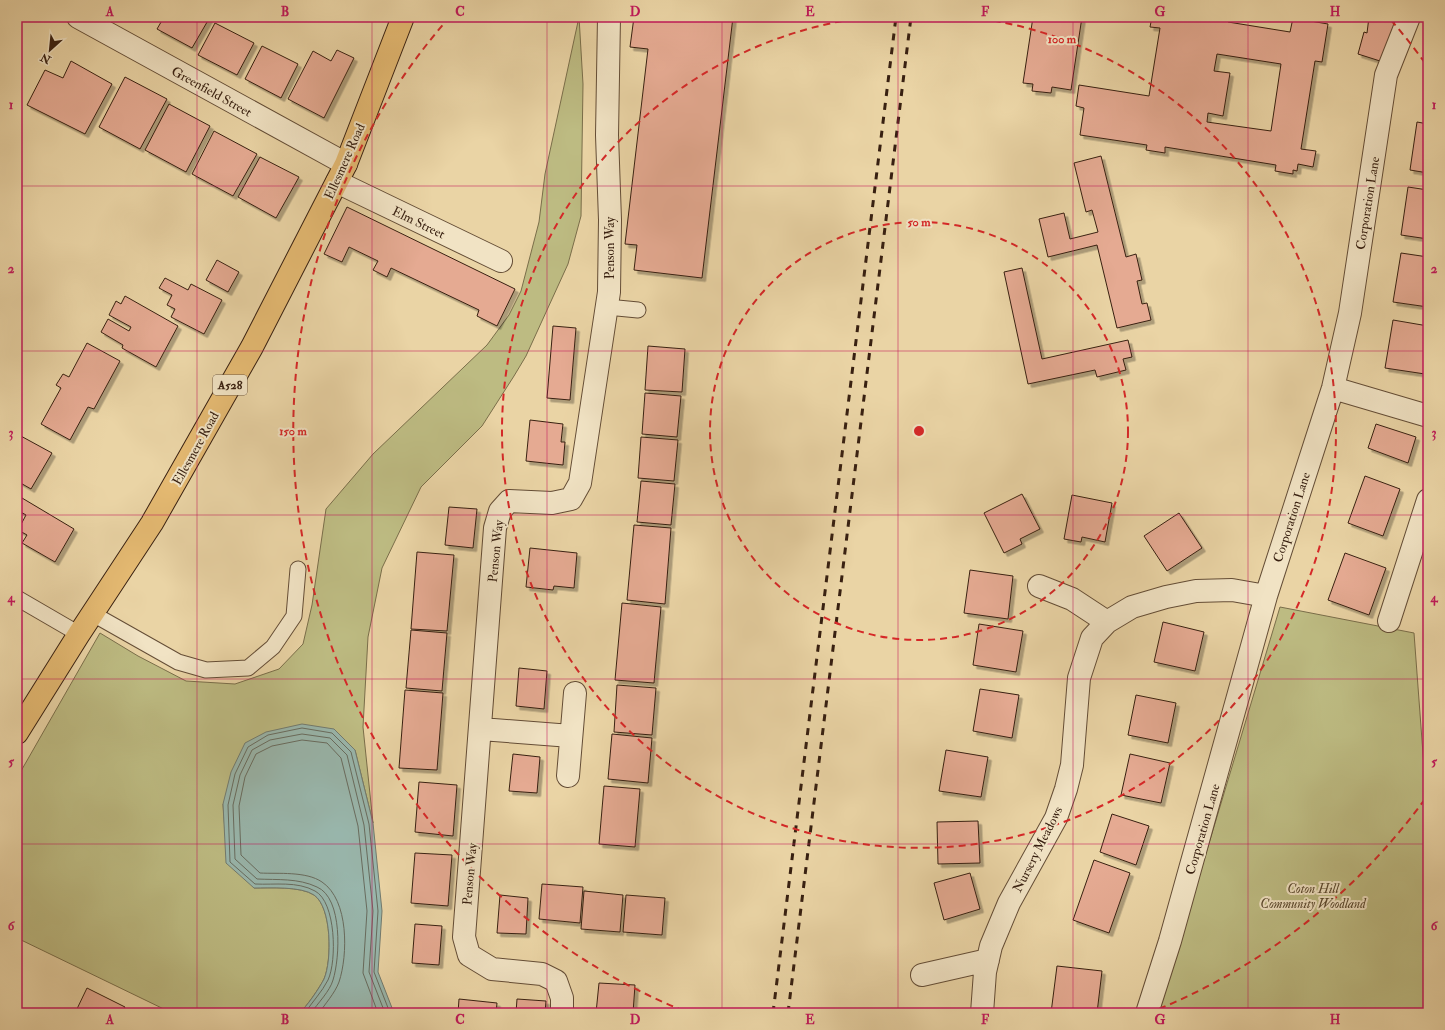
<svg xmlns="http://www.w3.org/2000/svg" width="1445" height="1030" viewBox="0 0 1445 1030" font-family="'IM FELL Double Pica',serif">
<defs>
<filter id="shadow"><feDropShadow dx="3.5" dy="3.5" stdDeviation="0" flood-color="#0004"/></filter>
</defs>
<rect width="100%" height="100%" fill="#ead4a5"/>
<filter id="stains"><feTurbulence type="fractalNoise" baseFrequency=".005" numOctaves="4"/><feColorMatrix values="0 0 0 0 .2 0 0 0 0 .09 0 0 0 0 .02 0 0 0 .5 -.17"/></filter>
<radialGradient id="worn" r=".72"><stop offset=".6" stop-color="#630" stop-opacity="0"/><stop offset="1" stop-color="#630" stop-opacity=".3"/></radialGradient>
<path fill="#bdbb82" stroke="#7a6e4a" d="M579 17 583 84 581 216 568 264 526 356 514 376 482 426 421 487 382 568 368 637 363 727 373 823 355 750 223 804 225 831 254 888C269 888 301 886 314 895 332 907 332 961 324 979 320 987 306 1008 299 1013H172L17 938V778L100 633 138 656 186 681 235 684 279 669 303 644 312 605 326 509 373 454 487 345 509 315 521 291 539 222 545 174Z
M1280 607 1414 633 1428 821V1013H1158Z"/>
<path fill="#99b7ad" stroke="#727b6f" d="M302 724 334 729 355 750 373 823 382 911 378 972 394 1013H299C306 1008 320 987 324 979 332 961 332 907 314 895 301 886 269 888 254 888L226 863 223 804 231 772 245 743 266 732Z"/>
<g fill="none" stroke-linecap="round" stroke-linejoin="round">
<path stroke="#686c5f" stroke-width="1" d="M305 1013C312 1002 322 992 328 980 337 961 336 902 315 891 297 881 275 885 255 884L230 862 228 805 235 774 248 747 268 735 302 728 332 733 351 752 369 824 378 911 374 972 390 1013
M311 1013C318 1003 330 991 333 980 340 958 343 898 317 887 298 878 278 880 257 879L235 859 233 805 240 775 252 750 270 740 302 734 330 738 347 755 364 825 373 911 369 972 385 1013
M319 1013C325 1004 335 993 339 982 348 955 349 900 322 882 306 871 278 874 260 873L241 855 239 806 245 777 256 754 272 746 302 740 327 743 341 758 358 826 367 911 363 973 378 1013"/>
</g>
<path fill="#e5aa92" stroke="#382011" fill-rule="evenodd" filter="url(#shadow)" d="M164 17H210L192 48 157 29Z
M634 17H733L702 278 634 270 637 245 625 244 648 49 630 47Z
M1033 17H1082L1071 90 1052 87 1051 93 1032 91 1033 84 1023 83Z
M1152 17H1229L1228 22 1290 32 1293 18 1328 24 1322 62 1315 61 1301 149 1316 151 1313 167 1298 164 1297 171 1293 170V174L1275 171 1276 165 1165 147V153L1146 150 1147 145 1080 135 1084 108 1076 106 1079 85 1149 96 1160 28 1150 27ZM1217 54 1281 64 1271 131 1207 122 1208 113 1223 116 1230 73 1214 71Z
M1369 17H1401L1380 61 1358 54 1364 32 1367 33Z
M215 23 254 43 237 75 198 55Z
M262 46 298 64 281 98 245 79Z
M337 50 354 58 324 118 288 99 313 51 331 61Z
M71 61 112 84 85 134 27 105 45 70 63 78Z
M125 77 167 99 140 149 99 127Z
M169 104 210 126 186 172 145 150Z
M1417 122 1428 124V173L1410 170Z
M214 131 257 154 233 196 192 174Z
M1101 156 1126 257 1136 254 1142 280 1137 281 1142 304 1147 303 1151 320 1117 328 1097 245 1048 257 1039 219 1064 213 1070 239 1098 232 1092 210 1086 212 1074 163Z
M260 157 299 177 276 218 238 197Z
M1408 187 1428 190V239L1401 235Z
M347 207 515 289 497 326 477 316 479 310 391 268 387 277 373 270 378 261 349 247 342 262 324 254Z
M1401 253 1428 257V307L1393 302Z
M217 260 239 272 228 292 206 280Z
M1022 268 1042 359 1128 340 1132 357 1123 359 1126 370 1097 377 1095 370 1028 384 1004 272Z
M165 278 188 290 191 284 222 300 204 334 171 317 175 309 167 305 172 295 159 288Z
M125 296 178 326 156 367 122 348 123 345 101 332 108 319 129 331 131 327 109 315 116 301 121 304Z
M1393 320 1428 326V356L1425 374 1385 368Z
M553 326 576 328 570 400 547 398Z
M87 343 120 361 94 409 88 407 70 440 41 424 61 388 56 385 63 374 69 377Z
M648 346 685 349 682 392 645 390Z
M645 393 681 396 677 437 642 434Z
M530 420 563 424 561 442H565L563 465 526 461Z
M1376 424 1416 437 1408 463 1368 448Z
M19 435 52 453 31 489 17 481V439Z
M641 437 678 440 674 481 638 478Z
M1365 476 1400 489 1383 536 1348 523Z
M641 481 675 484 671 525 637 522Z
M1022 494 1040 529 1020 539 1022 544 1004 553 984 513Z
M17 495 74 529 55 562 22 543 27 535 18 530 26 515 17 510Z
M1072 495 1112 503 1105 542 1082 537 1081 542 1064 539Z
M449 507 477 509 473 548 445 545Z
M1179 513 1202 548 1167 571 1144 536Z
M634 525 671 528 665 604 627 600Z
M530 548 577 553 574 588 554 586 553 590 526 587Z
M417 552 454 555 447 631 411 629Z
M1345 553 1386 568 1369 615 1328 600Z
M970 570 1013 576 1008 619 964 613Z
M622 603 661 607 654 683 615 680Z
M1163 622 1204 632 1195 671 1154 662Z
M979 624 1023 631 1016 672 973 665Z
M411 630 447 633 442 691 406 688Z
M519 668 547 671 544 709 516 706Z
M617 685 656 688 652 735 614 732Z
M980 689 1019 695 1012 738 973 731Z
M405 690 443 693 437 770 399 768Z
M1136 695 1176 703 1168 743 1128 735Z
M612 734 652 738 648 783 608 779Z
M946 750 988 757 981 797 939 791Z
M513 754 540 757 537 793 509 791Z
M1130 754 1170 763 1161 803 1121 795Z
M419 782 457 785 453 836 415 832Z
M604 786 640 789 635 847 599 844Z
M1112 814 1149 826 1136 865 1100 852Z
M978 821 980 863 938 864 937 822Z
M415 853 452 855 448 906 411 903Z
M1094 860 1130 873 1109 933 1073 920Z
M970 873 980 909 944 920 934 883Z
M542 884 583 887 580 923 539 919Z
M584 891 623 895 620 932 581 929Z
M500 895 528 898 526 934 497 933Z
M626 895 665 898 662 935 623 932Z
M415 924 442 926 439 965 412 963Z
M1057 966 1102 971 1097 1013H1051Z
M599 983 635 985 633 1013H596Z
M87 988 125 1007 122 1013H75Z
M459 999 497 1003 496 1013H458Z
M517 999 546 1001 545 1013H516Z"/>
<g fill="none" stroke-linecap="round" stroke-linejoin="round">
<g stroke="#644d36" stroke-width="17">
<path id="service" d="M607 307 638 310
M17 598 79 634
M93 614 178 662 206 670 248 668 273 647 294 616 298 569"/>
</g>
<g stroke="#644d36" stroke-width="24">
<path id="minor" d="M78 17 346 164
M337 182 501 261
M1333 388 1428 416
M1039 586 1072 599 1107 622
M1389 621 1428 500
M481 729 571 736
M568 776 575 693
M922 975 988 960
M562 1013V998L556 981 542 974 492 969 469 955 464 937 495 528 500 511 509 501 552 503 571 499 580 483 609 292 610 220 607 135 609 17
M982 1013 985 972 991 946 1009 903 1056 818 1066 789 1072 765 1079 678 1092 638 1107 622 1132 607 1166 597 1196 591 1232 590 1266 596
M1147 1013 1170 941 1266 596 1333 388 1350 313 1386 75 1409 17"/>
</g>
<g stroke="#382011" stroke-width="24">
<path id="primary" d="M17 733 79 634 152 523 252 347 346 164 403 17"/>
</g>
<use href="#service" stroke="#f1e3c4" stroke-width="15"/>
<use href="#minor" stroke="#f1e3c4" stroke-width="22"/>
<use href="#primary" stroke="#e5ba72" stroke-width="22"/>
<path stroke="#382011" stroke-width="3" stroke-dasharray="7 7" stroke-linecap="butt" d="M773 1013 896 17
M788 1013 911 17"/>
</g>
<path fill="none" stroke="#c2185b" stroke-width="1" stroke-opacity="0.55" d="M197 17V1013M372 17V1013M547 17V1013M722 17V1013M898 17V1013M1073 17V1013M1248 17V1013M17 186H1428M17 351H1428M17 515H1428M17 679H1428M17 844H1428"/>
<g fill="none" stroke="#d62828" stroke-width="2" stroke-dasharray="7 5">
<circle cx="919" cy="431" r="209"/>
<path d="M970 17A417 417 0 1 1 868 17"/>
<path d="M1425 799A626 626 0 0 1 1154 1011M684 1011A626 626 0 0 1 447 20M1391 20A626 626 0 0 1 1425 63"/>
</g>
<g text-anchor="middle" stroke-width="4" stroke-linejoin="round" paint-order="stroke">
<rect fill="#f1e3c4" stroke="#705a47" stroke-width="1" x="213" y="375" width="34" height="20" rx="3"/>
<g font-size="12" font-weight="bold" fill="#382011">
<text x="230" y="389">A528</text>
</g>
<g font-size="13" fill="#382011" stroke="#f1e3c4">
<text transform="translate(212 91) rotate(29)" y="5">Greenfield Street</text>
<text transform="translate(344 161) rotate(-66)" y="5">Ellesmere Road</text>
<text transform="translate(1367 203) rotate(-81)" y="5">Corporation Lane</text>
<text transform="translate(419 222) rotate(26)" y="5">Elm Street</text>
<text transform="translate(609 248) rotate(-90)" y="5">Penson Way</text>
<text transform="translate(195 448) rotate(-61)" y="5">Ellesmere Road</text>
<text transform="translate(1291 517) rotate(-72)" y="5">Corporation Lane</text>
<text transform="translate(495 551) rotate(-84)" y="5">Penson Way</text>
<text transform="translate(1202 829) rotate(-74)" y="5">Corporation Lane</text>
<text transform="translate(1037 849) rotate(-63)" y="5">Nursery Meadows</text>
<text transform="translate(469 874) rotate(-85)" y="5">Penson Way</text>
</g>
<g font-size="13" font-style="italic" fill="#59472d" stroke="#f1e3c4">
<text x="1313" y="893">Coton Hill<tspan x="1313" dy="15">Community Woodland</tspan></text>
</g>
</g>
<circle cx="919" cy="431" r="6" fill="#d62828" stroke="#f1e3c4" stroke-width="2"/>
<g font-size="12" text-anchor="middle" font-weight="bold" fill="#d62828" stroke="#f1e3c4" stroke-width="4" stroke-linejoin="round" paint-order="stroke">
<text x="1062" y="43">100 m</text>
<text x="919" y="226">50 m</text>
<text x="293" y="435">150 m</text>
</g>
<rect width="1445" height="1030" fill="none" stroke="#ead4a5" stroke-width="44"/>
<g transform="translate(50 50) rotate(207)" stroke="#f1e3c4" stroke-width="3" paint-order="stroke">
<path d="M0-3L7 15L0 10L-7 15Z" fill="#382011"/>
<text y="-6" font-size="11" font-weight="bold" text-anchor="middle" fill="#382011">N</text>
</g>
<rect x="22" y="22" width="1401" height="986" fill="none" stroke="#c2185b" stroke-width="1.5"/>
<g font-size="13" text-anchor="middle" font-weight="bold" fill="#c2185b">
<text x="110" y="16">A</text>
<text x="285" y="16">B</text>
<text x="460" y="16">C</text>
<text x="635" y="16">D</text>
<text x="810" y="16">E</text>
<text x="985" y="16">F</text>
<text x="1160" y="16">G</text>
<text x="1335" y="16">H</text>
<text x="11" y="109">1</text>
<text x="1434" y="109">1</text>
<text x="11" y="273">2</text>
<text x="1434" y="273">2</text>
<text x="11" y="437">3</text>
<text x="1434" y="437">3</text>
<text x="11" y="602">4</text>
<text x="1434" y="602">4</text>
<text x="11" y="766">5</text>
<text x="1434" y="766">5</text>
<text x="11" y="930">6</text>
<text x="1434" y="930">6</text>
<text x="110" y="1024">A</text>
<text x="285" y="1024">B</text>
<text x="460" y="1024">C</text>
<text x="635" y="1024">D</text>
<text x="810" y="1024">E</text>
<text x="985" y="1024">F</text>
<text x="1160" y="1024">G</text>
<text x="1335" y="1024">H</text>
</g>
<rect width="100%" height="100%" filter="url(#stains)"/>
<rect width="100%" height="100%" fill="url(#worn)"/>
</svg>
